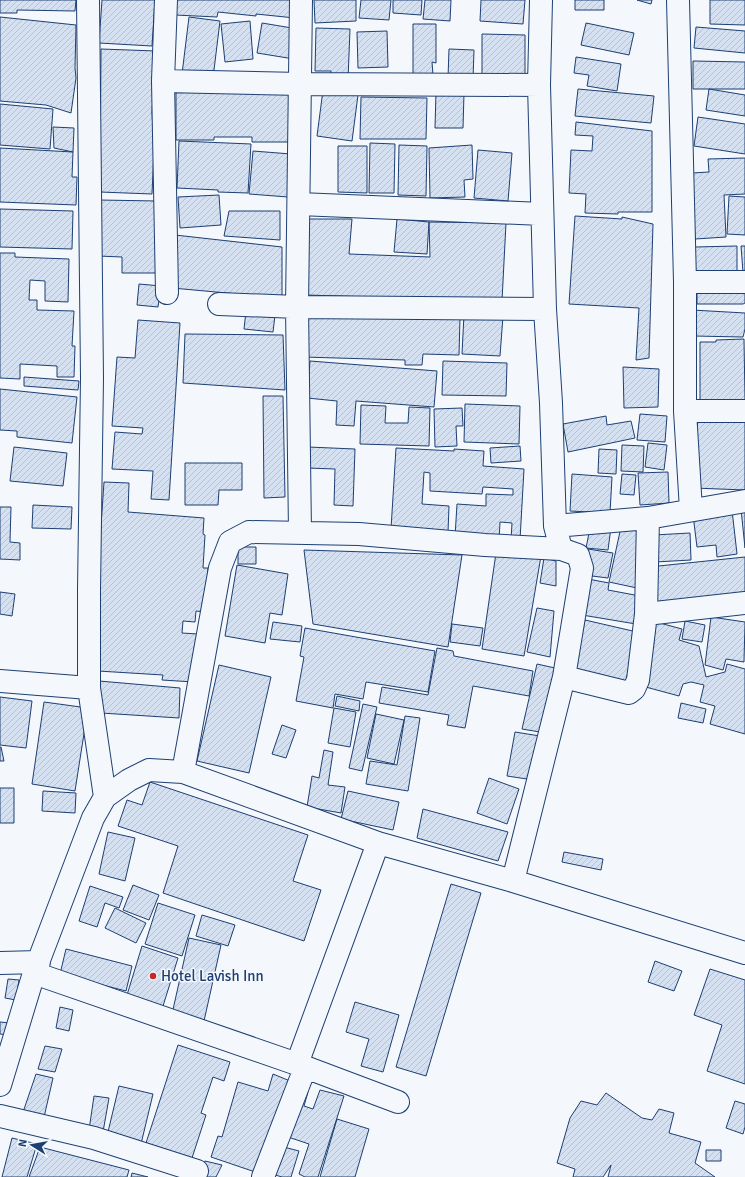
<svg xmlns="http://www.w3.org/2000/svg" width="745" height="1177" viewBox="0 0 745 1177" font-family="Signika,sans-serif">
<defs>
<pattern id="building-hatch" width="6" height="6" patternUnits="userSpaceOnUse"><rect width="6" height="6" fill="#d5e0f0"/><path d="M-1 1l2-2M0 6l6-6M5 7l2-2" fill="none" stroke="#b6c1d1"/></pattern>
</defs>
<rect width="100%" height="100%" fill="#f4f7fb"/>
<path fill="url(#building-hatch)" stroke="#1d3f73" d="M0 0H76L75 11 17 10V13H0Z
M102 0H155L152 46 99 43Z
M176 0H296L295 18 256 14V16L218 12 217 17 175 15Z
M314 0H356V21L315 23Z
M361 0H391L389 20 359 18Z
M393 0H422L421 15 393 13Z
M425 0H451L450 21 423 19Z
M481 0H525L523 24 480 21Z
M575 0H604V10H575Z
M637 0H652L651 4Z
M710 0H745V25L710 24Z
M0 17 76 25 75 68 76 78 71 113 46 105 0 101Z
M189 17 220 21 213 78 182 74Z
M250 21 253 59 225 62 221 24Z
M262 23 298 29 294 59 257 53Z
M586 23 634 33 629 55 581 45Z
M413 24H436V63L432 62 433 75H413Z
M696 27 745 31V53L694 48Z
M316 28 350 29 348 80 330 79 331 71H315Z
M387 31 388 67 358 68 357 32Z
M482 34 525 35V74H482Z
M101 49 156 51 152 112 154 149 152 194 100 192Z
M449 49 474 50 473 79 448 78Z
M576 57 621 64 617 91 587 86 589 75 574 73Z
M693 61 745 62V89H693Z
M176 89 293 90 292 142H252V137H214V140H176Z
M578 89 654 96 651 123 575 116Z
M709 89 745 95V116L706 110Z
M323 90 358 95 352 141 317 136Z
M436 92 464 93 463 128H435Z
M361 97 427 98 426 139H360Z
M0 104 53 109 50 149 0 145Z
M698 117 745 124V154L694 146Z
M576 122 652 131V212H618V214L585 213 586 194 569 193 571 150 592 151 593 136 575 135Z
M53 127 74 128 73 152 54 148Z
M179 141 251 144 248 193 218 192V190L177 188Z
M370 143 395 144 394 193H369Z
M399 145 427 146 426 196 398 195Z
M472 145 473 179 464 180 465 197 430 198 429 148Z
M338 146H367V193L338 192Z
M0 148 73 152 72 177H77L76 205 0 202Z
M478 150 512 153 508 201 474 198Z
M253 151 291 154 288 197 249 194Z
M745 158V194L724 195 726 237 695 239 692 173 709 172 708 159Z
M219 195 221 225 180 228 178 197Z
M729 196 745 197V235L727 234Z
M99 200 157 201 156 273H122V257L98 256Z
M0 209 73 211 72 249 0 247Z
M229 211H280V240L224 236Z
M575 216 622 219V217L653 224 649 358 636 360 639 308 569 304Z
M309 219H352L349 254 430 257 429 222 506 223 502 301 306 295Z
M397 219 429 222 427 254 394 252Z
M175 235 282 247V298L172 288Z
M737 246V273H695V247Z
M741 246H745V272H743Z
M0 253H15V257L69 259 68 302 45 301V281L30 280 29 300H37V310L74 311 72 346H75L74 377H57V366L20 364V379L0 378Z
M139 284 161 286 158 307 137 305Z
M697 286 745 288V303L743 304H697Z
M692 310 745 313V329L743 337 694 336Z
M246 311 275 315 273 332 244 329Z
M305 314 460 318 459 355 423 354 422 365H405V360L303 357Z
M464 314 503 316 500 356 462 354Z
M138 320 180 323 169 500 151 499 153 471 112 469 115 432 142 434 143 428 112 426 117 357 135 358Z
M185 334 283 335 285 390 183 383Z
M744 339 745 400H700V342H716V340Z
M310 361 437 371 434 407 356 401 354 426 336 425 337 401 307 398Z
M443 361 507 363 506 396 442 395Z
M623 367 659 369 658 407 624 408Z
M24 377 79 381 78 390 24 386Z
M0 389 77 397 72 443 17 437V431L0 430Z
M263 396H283L285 497 264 498Z
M465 404 520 406 519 444 464 442Z
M361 405 386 406 385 423H408L409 407 430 408 429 446 360 444Z
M462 408 463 426H456L457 446 435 447 434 409Z
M698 413 745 415V490L694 488Z
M640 414 667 416 665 442 637 440Z
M606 416 607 425 631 421 635 438 568 452 563 424Z
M648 443 667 445 664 470 645 467Z
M622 445 644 446 643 472 621 471Z
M520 446 521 461 491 463 490 448Z
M14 447 67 453 63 486 10 481Z
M308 447 355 449 353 506 334 505 335 469 307 468Z
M396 448 454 451V449L484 451 483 466 524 469 520 540H511L512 523 500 522 499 540 455 537 457 504 486 506V494L513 495V489L483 487 482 494 430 491V473L424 472 422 504 449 506 448 532 391 529Z
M599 449 617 450 616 474 598 473Z
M185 463H242V490H219L218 505H185Z
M668 472 669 503 640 505 638 473Z
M572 474 612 477 610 513 570 511Z
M622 474 636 475 634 495 620 494Z
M104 482 129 483 128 512 204 518 203 534 205 535 203 568H208L205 612 196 611 195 622 183 621 182 633 198 634 194 682 162 680 163 675 98 671 93 643Z
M33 505 72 507 71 529 32 528Z
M0 507H11L10 542 20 543V560L0 559Z
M741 509H745V548Z
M732 510 737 554 717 557 716 545 697 547 693 515Z
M611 527 608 550 586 548 590 528Z
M621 527 644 533 637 588 609 582Z
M690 533 691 560 655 562 654 535Z
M238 547H256V564H238Z
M588 549 613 553 608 578 584 575Z
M304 550 462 555 448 647 313 624Z
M496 553 541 556 524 656 482 649Z
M745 557V594L653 604 649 567Z
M544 558 556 561V586L540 583Z
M237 565 288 574 282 615 270 613 265 643 225 636Z
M588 579 609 583 608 590 640 596 636 624 582 615Z
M0 592 15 594 12 616 0 614Z
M537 608 554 611 550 657 527 652Z
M711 617 745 622 744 662 726 659 723 670 705 665Z
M585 620 637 632 625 685 573 674Z
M685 621 705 625 702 642 682 639Z
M273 622 302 626 300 642 270 639Z
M656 622 682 629 679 640 699 646 706 677 725 672 727 664 745 669V734L710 724 715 706 700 702 704 685 691 682 683 684 679 696 642 686 654 643 652 638Z
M452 624 483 628 480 646 450 642Z
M305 628 435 651 428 692 366 682 363 699 335 694 333 708 296 701 304 657 300 656Z
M437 648 453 651 454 656 533 671 529 696 473 686 465 728 447 725 449 715 379 703 382 687 428 695Z
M537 664 555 668 540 732 522 729Z
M219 665 271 677 249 773 197 761Z
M99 681 180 688 179 718 101 713Z
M337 696 360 701 359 711 335 706Z
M0 697 32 701 26 748 0 745Z
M44 702 88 708 75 791 32 784Z
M681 703 706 709 703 723 678 718Z
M363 704 377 707 362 771 349 768Z
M334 708 356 712 350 747 328 743Z
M376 714 404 720 394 764 367 758Z
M405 716 420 718 408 791 366 784 370 761 397 765Z
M282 725 296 730 286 758 272 754Z
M515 732 540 736 527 779 507 776Z
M0 747H1L4 761H0Z
M324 750 333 752 328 785 345 787 341 813 307 807 312 776 319 778Z
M489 778 519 789 507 824 477 813Z
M150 782 308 835 293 881 321 890 304 941 163 893 178 846 118 826 127 800 142 805Z
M0 788H14V823H0Z
M43 791 76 793 75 813 42 811Z
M348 791 399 802 393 830 341 819Z
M423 809 508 832 498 861 417 838Z
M108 832 135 838 125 881 99 874Z
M564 852 603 859 601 870 562 862Z
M451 884 481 893 426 1076 396 1067Z
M133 885 159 895 149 920 123 910Z
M90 886 123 897 119 908 105 903 97 927 79 921Z
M158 903 195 915 182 956 145 944Z
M115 908 146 923 136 943 105 928Z
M202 915 235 925 228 946 196 936Z
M189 938 221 945 204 1021 172 1014Z
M142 946 178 958 163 1006 127 995Z
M66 949 132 966 126 991 60 974Z
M655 961 682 971 674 991 648 982Z
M710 969 745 980V1084L707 1071 722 1025 694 1015Z
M8 979 19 980 16 1000 5 998Z
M355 1002 399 1015 383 1072 361 1066 369 1039 346 1032Z
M60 1007 73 1010 69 1031 56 1028Z
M0 1022 10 1023 9 1035 0 1034Z
M178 1045 230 1062 224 1081 213 1077 201 1113 206 1115 192 1158 146 1143Z
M45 1046 62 1049 55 1072 38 1069Z
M36 1074 53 1078 42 1126 20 1121Z
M273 1074 295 1083 264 1175 211 1157 218 1136 222 1137 238 1082 268 1091Z
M119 1086 153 1094 141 1144 107 1136Z
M302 1090 308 1092 304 1106 313 1109 320 1090 344 1096 318 1177H305L299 1174 309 1144 285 1136Z
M606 1093 642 1118 652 1120 659 1109 674 1113 669 1133 701 1142 695 1163 715 1177H608L611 1165 603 1177H573L575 1169 557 1163 570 1118 581 1101 597 1105Z
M94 1096 109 1098 103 1132 89 1130Z
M735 1101 745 1104V1127L743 1134 726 1128Z
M337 1119 369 1129 355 1177H320Z
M12 1138 37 1144 27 1177H2Z
M280 1146 299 1151 291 1177H282L272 1174Z
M40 1147 129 1170 127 1177H29Z
M706 1150H721V1161H706Z
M205 1161 222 1165 216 1177H199Z
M132 1173 148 1177H131Z"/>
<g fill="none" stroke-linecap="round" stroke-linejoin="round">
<g stroke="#1d3f73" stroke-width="24">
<path id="minor" d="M88 0 92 378 89 590V688L105 797
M166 0 163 81 167 293
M541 0 539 85 545 309 551 403 555 526 561 549
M678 0 685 282V411L691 510
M163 81 301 84 539 85
M299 204 542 214
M685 282H745
M219 304 297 307 545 309
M685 411H745
M555 526 648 518 745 501
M300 532 297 307 301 0
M646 614 745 603
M564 677 629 693 634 689 638 680 646 614 648 518
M0 681 89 688
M183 772 220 568 230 542 249 532 359 534 485 545 561 549 578 555 582 568 564 677 513 881
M0 963 39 962
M34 973 297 1064 398 1102
M297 1064 378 843
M0 1085 34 973 93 818 105 797 129 780 149 770 183 772 378 843 513 881 745 953
M0 1116 94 1138 197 1171
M263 1177 305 1068"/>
</g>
<use href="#minor" stroke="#f4f7fb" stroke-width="22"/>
</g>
<circle fill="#c62828" stroke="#f4f7fb" stroke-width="1.5" cx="153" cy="976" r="4"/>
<g text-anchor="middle" stroke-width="3" stroke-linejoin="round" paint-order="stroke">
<g font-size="15" fill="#1d3f73" stroke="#f4f7fb" text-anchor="start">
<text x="161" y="981">Hotel Lavish Inn</text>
</g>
</g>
<g transform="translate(32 1145) rotate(281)" stroke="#f4f7fb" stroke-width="3" paint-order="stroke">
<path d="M0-3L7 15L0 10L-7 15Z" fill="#1d3f73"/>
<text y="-6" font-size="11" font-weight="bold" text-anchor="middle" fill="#1d3f73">N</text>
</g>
</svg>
